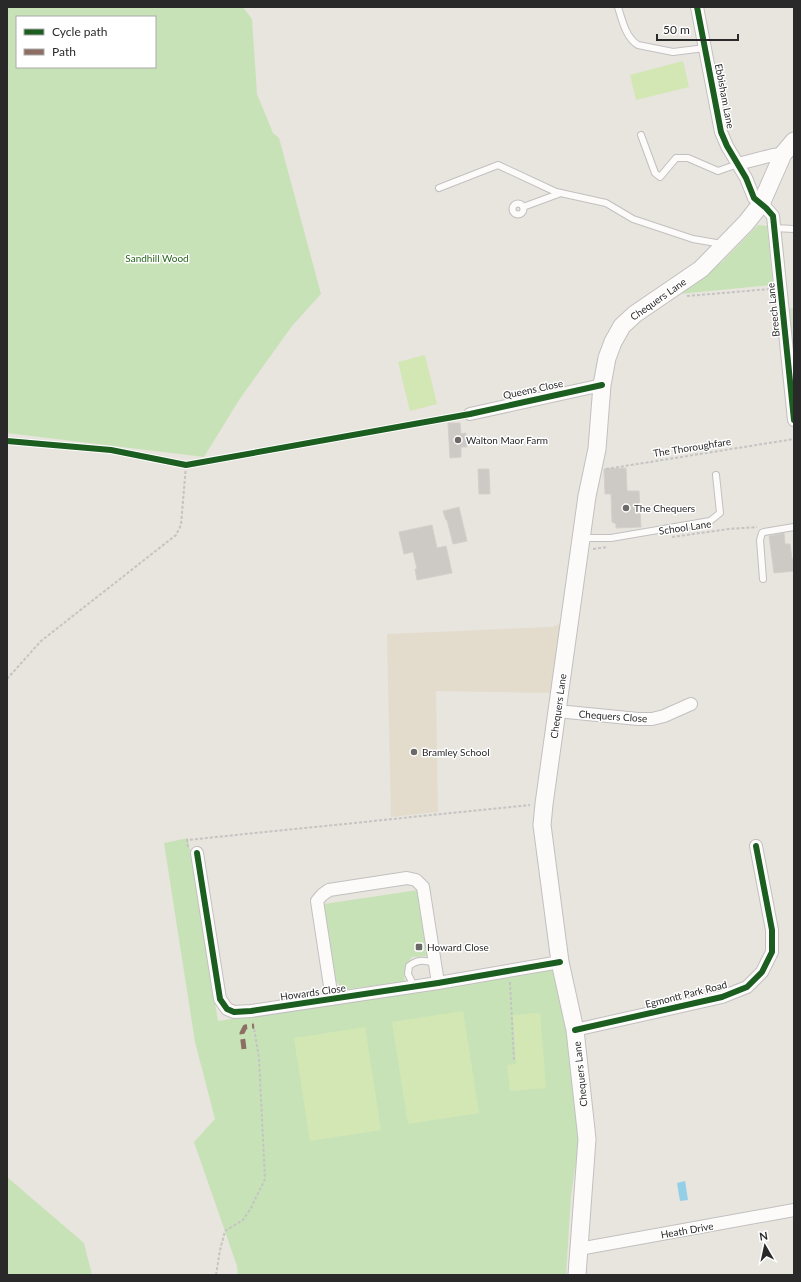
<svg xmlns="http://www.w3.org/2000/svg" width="801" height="1282" viewBox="0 0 801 1282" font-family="Lato,sans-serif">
<rect width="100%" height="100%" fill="#e8e4de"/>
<path fill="#e3dccd" d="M567 621 557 693 436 691 438 812 391 817 387 634 552 627Z"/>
<path fill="#c8e2b8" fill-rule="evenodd" d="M7 7H243L252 19 257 94 273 133 279 138 321 294 292 326 239 400 204 457 7 433ZM17 17H155V67H17Z
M758 225 767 226 773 285 679 294 722 262Z
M188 838 218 1021 554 969 566 1029 579 1140 571 1196 566 1275H238L237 1266 194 1142 215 1119 195 1042 164 843Z
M418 890 429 956 412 957C405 966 403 972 405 982L348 989 341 987 335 980 324 904Z
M7 1177 84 1243 92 1275H7Z"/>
<path fill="#d3dcc6" d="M794 308V381L786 309Z"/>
<path fill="#d3e7b5" d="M683 61 689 87 636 100 630 75Z
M425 355 437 404 410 411 398 362Z
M463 1011 479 1113 408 1124 392 1022Z
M540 1013 546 1088 510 1091 507 1065 516 1064 513 1015Z
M365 1027 381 1130 310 1141 294 1038Z"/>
<path fill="#94cfe8" d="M685 1181 688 1200 680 1201 677 1183Z"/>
<path fill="#cdcac5" stroke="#d3d0cb" d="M448 423H460L461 434 466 433 467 447H461V457L450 458Z
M626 468 627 491H639L641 527 616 528V524L612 522 611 494H605L604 469Z
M478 469H489L490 494H479Z
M459 507 467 541 453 544 447 520H446L443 511Z
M432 525 437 548 446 546 452 573 417 580 415 569H417L413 552 404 554 399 532Z
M784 533 785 544H790L792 559H794V571L774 573 769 536Z"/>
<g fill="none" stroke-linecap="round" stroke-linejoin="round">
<g stroke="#c2c0c0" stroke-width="8">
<path id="service" d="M618 7C622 20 626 38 638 45L673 52 705 48
M641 135 655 173 660 177 676 158H688L718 171 738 164
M439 188 498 165 556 192 606 203 633 219 693 239 722 244
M512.5 209a5.5 5.5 0 1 1 11 0a5.5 5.5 0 1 1-11 0Z
M523 207 561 193
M774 228 794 229
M583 538H611L710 521 720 513 716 475
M763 579 760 540 762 533 764 532 794 527
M414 986 408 974 409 966C418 959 424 960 434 963"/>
</g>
<g stroke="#c2c0c0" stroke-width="14">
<path id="minor" d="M697 7 721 132 727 146 746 178 754 198 766 208 773 216 794 420
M738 164 773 155 783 154
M470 414 602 385
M557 711 638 719H652L664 716 691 704
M197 853 220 999 227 1009 234 1012 251 1011 438 983 560 962
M332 999 317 901 322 895 329 890 407 878 416 880 423 887 438 983
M575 1030 722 997 747 987 762 972 772 952V930L756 846
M579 1249 794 1210"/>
</g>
<g stroke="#c2c0c0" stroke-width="19">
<path id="secondary" d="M577 1275 587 1139 575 1030 560 962 542 825 544 804 587 496 597 449 602 385 607 358 613 342 622 326 635 314 701 269 746 223 761 204 783 154 794 141"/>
</g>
<path stroke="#c4c4c3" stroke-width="2" stroke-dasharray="3 2" stroke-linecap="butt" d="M687 296 770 289
M606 469 794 439
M672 537 729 529 757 527
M593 549 608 547
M7 679 41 641 176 535 181 525 186 465
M188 847 187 840 530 805
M510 982 514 1061
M216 1275 220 1250 225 1231 243 1220 251 1208 265 1179 259 1058 253 1022"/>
<use href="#service" stroke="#fcfbfa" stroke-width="6"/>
<use href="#minor" stroke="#fcfbfa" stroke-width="12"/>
<use href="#secondary" stroke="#fcfbfa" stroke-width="17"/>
<path stroke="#8d6e63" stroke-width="5" stroke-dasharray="10 5" stroke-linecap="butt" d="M244 1049 242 1033 245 1027 254 1026"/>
<g stroke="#fff" stroke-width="8">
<path id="cycleway" d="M697 7 721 132 727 146 746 178 754 198 766 208 773 216 794 420
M7 441 111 450 186 465 470 414 602 385
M197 853 220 999 227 1009 234 1012 251 1011 438 983 560 962
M575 1030 722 997 747 987 762 972 772 952V930L756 846"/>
</g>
<use href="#cycleway" stroke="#1b5e20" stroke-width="6"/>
</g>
<g fill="#6c6a68" stroke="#fff" stroke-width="1.5">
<circle cx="458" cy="440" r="4"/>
<circle cx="626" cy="508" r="4"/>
<circle cx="414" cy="752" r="4"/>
<rect x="415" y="943" width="8" height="8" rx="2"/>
</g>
<g text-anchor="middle" stroke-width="3" stroke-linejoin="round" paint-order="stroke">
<g font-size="10" fill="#292929" stroke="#fff">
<text transform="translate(725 96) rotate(79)" y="4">Ebbisham Lane</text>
<text transform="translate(658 299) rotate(-35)" y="4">Chequers Lane</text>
<text transform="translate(773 310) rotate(-96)" y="4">Breech Lane</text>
<text transform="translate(533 389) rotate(-12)" y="4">Queens Close</text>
<text transform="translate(692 447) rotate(-9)" y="4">The Thoroughfare</text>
<text transform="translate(685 527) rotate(-8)" y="4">School Lane</text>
<text transform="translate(558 706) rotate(-82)" y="4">Chequers Lane</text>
<text transform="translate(613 716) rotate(4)" y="4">Chequers Close</text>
<text transform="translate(313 992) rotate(-8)" y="4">Howards Close</text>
<text transform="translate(686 994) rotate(-14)" y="4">Egmontt Park Road</text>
<text transform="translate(580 1074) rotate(-96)" y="4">Chequers Lane</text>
<text transform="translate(687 1230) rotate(-10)" y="4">Heath Drive</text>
</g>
<g font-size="10" fill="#27651b" stroke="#fff">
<text x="157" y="262">Sandhill Wood</text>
</g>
<g font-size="10" fill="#292929" stroke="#fff" text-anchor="start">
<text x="466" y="444">Walton Maor Farm</text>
<text x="634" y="512">The Chequers</text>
<text x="422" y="756">Bramley School</text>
<text x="427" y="951">Howard Close</text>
</g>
</g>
<rect width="801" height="1282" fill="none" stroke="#292929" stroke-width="16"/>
<rect x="16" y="16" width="140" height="52" fill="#ffffff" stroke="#a9a9a9"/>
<rect x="24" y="29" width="20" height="6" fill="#1b5e20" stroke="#a9a9a9"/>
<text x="52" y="36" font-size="12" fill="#292929">Cycle path</text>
<rect x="24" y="49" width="20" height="6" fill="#8d6e63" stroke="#a9a9a9"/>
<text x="52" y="56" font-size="12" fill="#292929">Path</text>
<g transform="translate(765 1246) rotate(351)" stroke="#ffffff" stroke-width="3" paint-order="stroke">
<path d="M0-3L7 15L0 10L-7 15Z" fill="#292929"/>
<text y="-6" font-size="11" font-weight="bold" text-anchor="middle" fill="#292929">N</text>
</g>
<path d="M657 34v6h81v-6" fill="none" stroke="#292929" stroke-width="2"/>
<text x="663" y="34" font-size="12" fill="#292929" stroke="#ffffff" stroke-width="3" paint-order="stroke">50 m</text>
</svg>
